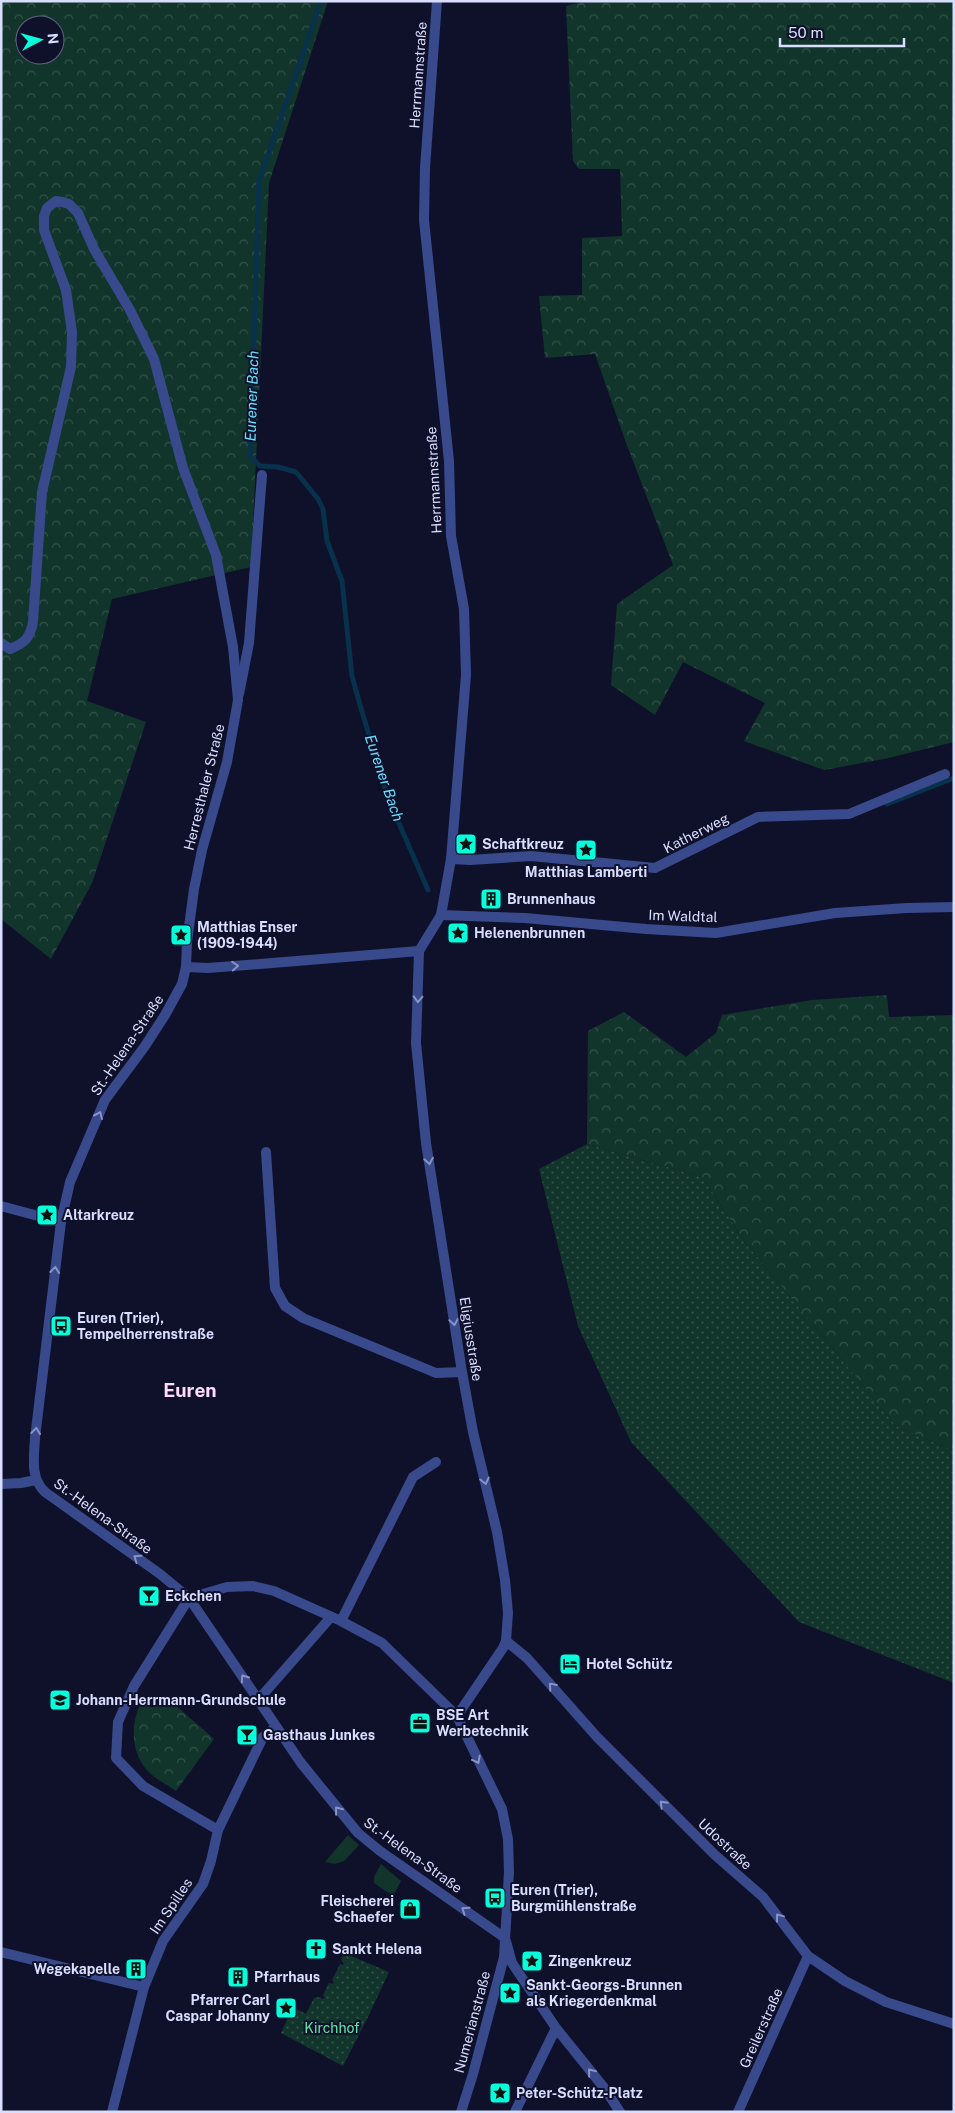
<svg xmlns="http://www.w3.org/2000/svg" width="955" height="2113" viewBox="0 0 955 2113" font-family="'Public Sans',sans-serif">
<defs>
<pattern id="forest-crowns" width="20" height="18" patternUnits="userSpaceOnUse" patternTransform="scale(1.25)"><rect width="20" height="18" fill="#12352b"/><path d="M2 6a3 3 0 1 1 6 0M12 15a3 3 0 1 1 6 0" fill="none" stroke="#34524b"/></pattern>
<pattern id="garden-dots" width="8" height="8" patternUnits="userSpaceOnUse" patternTransform="scale(1.25)"><rect width="8" height="8" fill="#12352b"/><path d="M2 2h.1M6 6h.1" fill="none" stroke="#34524b" stroke-width="1.8" stroke-linecap="round"/></pattern>
</defs>
<rect width="100%" height="100%" fill="#0f112b"/>
<path fill="#12352b" d="M348 1835 359 1845 344 1861 335 1864 325 1862Z
M381 1864 401 1881 393 1896 374 1883V1877Z"/>
<path fill="url(#forest-crowns)" fill-rule="evenodd" d="M1 1H328L269 183 251 567 112 599 87 701 146 722 92 883 51 959 1 919ZM25 25H55V55H25Z
M585 1H954V742L884 759 824 770 744 741 765 703 683 662 655 715 611 685 617 604 673 565 625 440 595 354 545 358 539 296 582 295V238L622 236 620 169H579L573 161 566 6Z
M887 995 889 1017 954 1015V1451L896 1426 745 1242 702 1177 587 1144 588 1031 624 1012 686 1057 716 1033 722 1015 812 1000Z
M164 1695 214 1739 176 1791C168 1785 159 1781 152 1775 132 1758 129 1728 140 1705L153 1707Z"/>
<path fill="url(#garden-dots)" d="M587 1144 702 1177 745 1242 896 1426 954 1451V1683L799 1622 631 1442 578 1326 539 1169Z
M344 1953 389 1972 367 2019 343 2066 281 2033 293 2007 306 2014 314 1998 320 1997 322 1999 325 1998 323 1995 329 1983 333 1984 334 1982 332 1980 340 1964 343 1965 344 1963 341 1960Z"/>
<g fill="none" stroke-linecap="round" stroke-linejoin="round">
<path stroke="#08314b" stroke-width="5" d="M321 1 259 181 250 456 260 466 278 467 296 472 318 499 323 509 327 541 342 581 352 676 360 705 388 798 428 890
M887 804 954 778"/>
<path stroke="#38498c" stroke-width="10" d="M239 694 249 643 262 475
M451 859 470 860 531 856 655 868 758 817 849 814 945 774
M441 915 525 918 646 929 716 933 835 913 907 908 954 907
M186 967 208 968 260 964 419 951
M266 1152 275 1288 285 1306 303 1318 436 1373 462 1372
M1 1206 61 1222
M1 1484 21 1483 36 1480
M341 1621 413 1477 436 1462
M506 1641 527 1658 597 1737 715 1855 763 1897 808 1956 845 1981 886 2002 954 2024
M259 1699 331 1617
M218 1830 143 1786 116 1758 118 1722 134 1686 189 1598 227 1587 253 1586 274 1591 341 1621 382 1643 457 1716
M506 1941 512 1963 556 2028 605 2089 620 2112
M1 1952 144 1987
M112 2112 144 1987 163 1941 203 1884 211 1861 218 1830 263 1737 276 1727
M515 2112 556 2028
M738 2112 808 1956"/>
<path stroke="#38498c" stroke-width="10" d="M437 1 425 168 424 220 449 461 451 536 464 609 466 675 451 859 441 915 419 951 416 1043 426 1143 462 1372 473 1432 497 1532 505 1580 508 1613 506 1641 503 1648 457 1716 502 1809 508 1839 509 1872 504 1957 473 2074 461 2112
M1 643 10 649C25 643 30 638 33 622L42 492 71 367 72 332 66 290 44 230V216L47 208 56 201 62 202 69 204 78 213 94 249 130 310 154 359 183 468 216 555 233 647 238 700 227 762 202 850 194 889 187 942 186 967 182 984 165 1015 145 1046 105 1100 70 1182 61 1222 35 1438C34 1457 30 1478 45 1492L160 1574 189 1598 301 1763 358 1833 380 1851 505 1938"/>
</g>
<defs><path id="oneway-chevron" d="M-2-3.5L2.5 0L-2 3.5" fill="none" stroke-width="1.6" stroke-linecap="round" stroke-linejoin="round" transform="scale(1.25)"/></defs>
<g stroke="#8894c6">
<use href="#oneway-chevron" transform="translate(235 966) rotate(-4)"/>
<use href="#oneway-chevron" transform="translate(418 999) rotate(92)"/>
<use href="#oneway-chevron" transform="translate(99 1115) rotate(-66)"/>
<use href="#oneway-chevron" transform="translate(429 1161) rotate(81)"/>
<use href="#oneway-chevron" transform="translate(55 1270) rotate(-83)"/>
<use href="#oneway-chevron" transform="translate(454 1322) rotate(81)"/>
<use href="#oneway-chevron" transform="translate(36 1431) rotate(-83)"/>
<use href="#oneway-chevron" transform="translate(485 1481) rotate(77)"/>
<use href="#oneway-chevron" transform="translate(137 1558) rotate(-145)"/>
<use href="#oneway-chevron" transform="translate(244 1678) rotate(-125)"/>
<use href="#oneway-chevron" transform="translate(552 1686) rotate(-131)"/>
<use href="#oneway-chevron" transform="translate(477 1760) rotate(62)"/>
<use href="#oneway-chevron" transform="translate(663 1804) rotate(-135)"/>
<use href="#oneway-chevron" transform="translate(338 1810) rotate(-128)"/>
<use href="#oneway-chevron" transform="translate(465 1910) rotate(-145)"/>
<use href="#oneway-chevron" transform="translate(779 1917) rotate(-127)"/>
<use href="#oneway-chevron" transform="translate(591 2072) rotate(-129)"/>
</g>
<defs>
<g id="sight-square" transform="scale(1.125)"><rect x="-9" y="-9" width="18" height="18" rx="4" fill="#05ffdb" stroke="#0f112b"/><path d="M0-6L1.8-2.2L6-1.7L2.9 1.2L3.7 5.4L0 3.3L-3.7 5.4L-2.9 1.2L-6-1.7L-1.8-2.2Z" fill="#111"/></g>
<g id="building-square" transform="scale(1.125)"><rect x="-9" y="-9" width="18" height="18" rx="4" fill="#05ffdb" stroke="#0f112b"/><path d="M-4-6H4V6H1V3H-1V6H-4ZM-2.5-4.3h1.7v1.8h-1.7ZM.8-4.3h1.7v1.8H.8ZM-2.5-1h1.7V.8h-1.7ZM.8-1h1.7V.8H.8Z" fill="#111"/></g>
<g id="bus-square" transform="scale(1.125)"><rect x="-9" y="-9" width="18" height="18" rx="4" fill="#05ffdb" stroke="#0f112b"/><path d="M-5-6H5V4H4V6H2V4H-2V6H-4V4H-5ZM-3.5-4V0h7V-4ZM-3.5 1.2v1.5H-2V1.2ZM2 1.2v1.5H3.5V1.2Z" fill="#111"/></g>
<g id="bar-square" transform="scale(1.125)"><rect x="-9" y="-9" width="18" height="18" rx="4" fill="#05ffdb" stroke="#0f112b"/><path d="M-6-5H6L.8 .8V4.5H3.5V6h-7V4.5H-.8V.8Z" fill="#111"/></g>
<g id="hotel-square" transform="scale(1.125)"><rect x="-9" y="-9" width="18" height="18" rx="4" fill="#05ffdb" stroke="#0f112b"/><path d="M-6-4.5h1.5V1H6V5H4.5V3h-9V5H-6ZM-4 0a1.8 1.8 0 1 1 3.6 0ZM.5 0V-2.5h3Q6-2.5 6 0Z" fill="#111"/></g>
<g id="school-square" transform="scale(1.125)"><rect x="-9" y="-9" width="18" height="18" rx="4" fill="#05ffdb" stroke="#0f112b"/><path d="M0-5L7-2L0 1L-7-2ZM-4 1L0 2.5L4 1V4Q0 6-4 4Z" fill="#111"/></g>
<g id="office-square" transform="scale(1.125)"><rect x="-9" y="-9" width="18" height="18" rx="4" fill="#05ffdb" stroke="#0f112b"/><path d="M-6-3h4V-5.5h4V-3h4V5H-6ZM-1-4.5V-3h2v-1.5ZM-6 0V1H6V0Z" fill="#111"/></g>
<g id="shop-square" transform="scale(1.125)"><rect x="-9" y="-9" width="18" height="18" rx="4" fill="#05ffdb" stroke="#0f112b"/><path d="M-5-2.5h2.3a2.7 3.5 0 0 1 5.4 0H5L5.5 6h-11ZM-1.5-2.5h3a1.5 2.3 0 0 0-3 0Z" fill="#111"/></g>
<g id="church-square" transform="scale(1.125)"><rect x="-9" y="-9" width="18" height="18" rx="4" fill="#05ffdb" stroke="#0f112b"/><path d="M-1.2-6h2.4v3.5h3.3v2.4h-3.3V6h-2.4V-.1h-3.3v-2.4h3.3Z" fill="#111"/></g>
</defs>
<g fill-rule="evenodd">
<use href="#sight-square" x="466" y="844"/>
<use href="#sight-square" x="586" y="850"/>
<use href="#building-square" x="491" y="899"/>
<use href="#sight-square" x="458" y="933"/>
<use href="#sight-square" x="181" y="935"/>
<use href="#sight-square" x="47" y="1215"/>
<use href="#bus-square" x="61" y="1326"/>
<use href="#bar-square" x="149" y="1596"/>
<use href="#hotel-square" x="570" y="1664"/>
<use href="#school-square" x="60" y="1700"/>
<use href="#office-square" x="420" y="1723"/>
<use href="#bar-square" x="247" y="1735"/>
<use href="#bus-square" x="495" y="1898"/>
<use href="#shop-square" x="410" y="1909"/>
<use href="#church-square" x="316" y="1949"/>
<use href="#sight-square" x="532" y="1961"/>
<use href="#building-square" x="136" y="1969"/>
<use href="#building-square" x="238" y="1977"/>
<use href="#sight-square" x="510" y="1993"/>
<use href="#sight-square" x="286" y="2008"/>
<use href="#sight-square" x="500" y="2093"/>
</g>
<g text-anchor="middle" stroke-width="4" stroke-linejoin="round" paint-order="stroke">
<g font-size="14" fill="#d9deff" stroke="#0f112b">
<text transform="translate(418 75) rotate(-86)" y="5">Herrmannstraße</text>
<text transform="translate(434 480) rotate(-93)" y="5">Herrmannstraße</text>
<text transform="translate(204 787) rotate(-76)" y="5">Herresthaler Straße</text>
<text transform="translate(696 833) rotate(-27)" y="5">Katherweg</text>
<text transform="translate(683 916) rotate(2)" y="5">Im Waldtal</text>
<text transform="translate(127 1045) rotate(-56)" y="5">St.-Helena-Straße</text>
<text transform="translate(471 1339) rotate(81)" y="5">Eligiusstraße</text>
<text transform="translate(103 1516) rotate(36)" y="5">St.-Helena-Straße</text>
<text transform="translate(725 1844) rotate(43)" y="5">Udostraße</text>
<text transform="translate(413 1855) rotate(36)" y="5">St.-Helena-Straße</text>
<text transform="translate(171 1906) rotate(-56)" y="5">Im Spilles</text>
<text transform="translate(472 2022) rotate(-75)" y="5">Numerianstraße</text>
<text transform="translate(761 2028) rotate(-66)" y="5">Greilerstraße</text>
</g>
<g font-size="14" font-weight="bold" fill="#d9deff" stroke="#0f112b" text-anchor="start">
<text x="482" y="849">Schaftkreuz</text>
<text x="586" y="877" text-anchor="middle">Matthias Lamberti</text>
<text x="507" y="904">Brunnenhaus</text>
<text x="197" y="932">Matthias Enser<tspan x="197" dy="16">(1909-1944)</tspan></text>
<text x="474" y="938">Helenenbrunnen</text>
<text x="63" y="1220">Altarkreuz</text>
<text x="77" y="1323">Euren (Trier),<tspan x="77" dy="16">Tempelherrenstraße</tspan></text>
<text x="165" y="1601">Eckchen</text>
<text x="586" y="1669">Hotel Schütz</text>
<text x="76" y="1705">Johann-Herrmann-Grundschule</text>
<text x="436" y="1720">BSE Art<tspan x="436" dy="16">Werbetechnik</tspan></text>
<text x="263" y="1740">Gasthaus Junkes</text>
<text x="511" y="1895">Euren (Trier),<tspan x="511" dy="16">Burgmühlenstraße</tspan></text>
<text x="394" y="1906" text-anchor="end">Fleischerei<tspan x="394" dy="16">Schaefer</tspan></text>
<text x="332" y="1954">Sankt Helena</text>
<text x="548" y="1966">Zingenkreuz</text>
<text x="120" y="1974" text-anchor="end">Wegekapelle</text>
<text x="254" y="1982">Pfarrhaus</text>
<text x="526" y="1990">Sankt-Georgs-Brunnen<tspan x="526" dy="16">als Kriegerdenkmal</tspan></text>
<text x="270" y="2005" text-anchor="end">Pfarrer Carl<tspan x="270" dy="16">Caspar Johanny</tspan></text>
<text x="516" y="2098">Peter-Schütz-Platz</text>
</g>
<g font-size="14" fill="#5ee7a3" stroke="#0f112b">
<text x="332" y="2033">Kirchhof</text>
</g>
<g font-size="15" font-style="italic" fill="#67deff" stroke="#0f112b">
<text transform="translate(252 396) rotate(-88)" y="5">Eurener Bach</text>
<text transform="translate(384 778) rotate(71)" y="5">Eurener Bach</text>
</g>
<g font-size="19" font-weight="bold" fill="#ffdbfb" stroke="#0f112b">
<text x="190" y="1397">Euren</text>
</g>
</g>
<rect width="955" height="2113" fill="none" stroke="#d9deff" stroke-width="5"/>
<g transform="translate(40 40) rotate(84)"><circle r="24" fill="#0f112b" stroke="#606380"/>
<path d="M0-4L9 19L0 12L-9 19Z" fill="#05ffdb"/>
<text y="-8" font-size="14" font-weight="bold" text-anchor="middle" fill="#d9deff">N</text>
</g>
<path d="M780 38v8h124v-8" fill="none" stroke="#d9deff" stroke-width="2.5"/>
<text x="788" y="38" font-size="15" fill="#d9deff" stroke="#0f112b" stroke-width="4" paint-order="stroke">50 m</text>
</svg>
